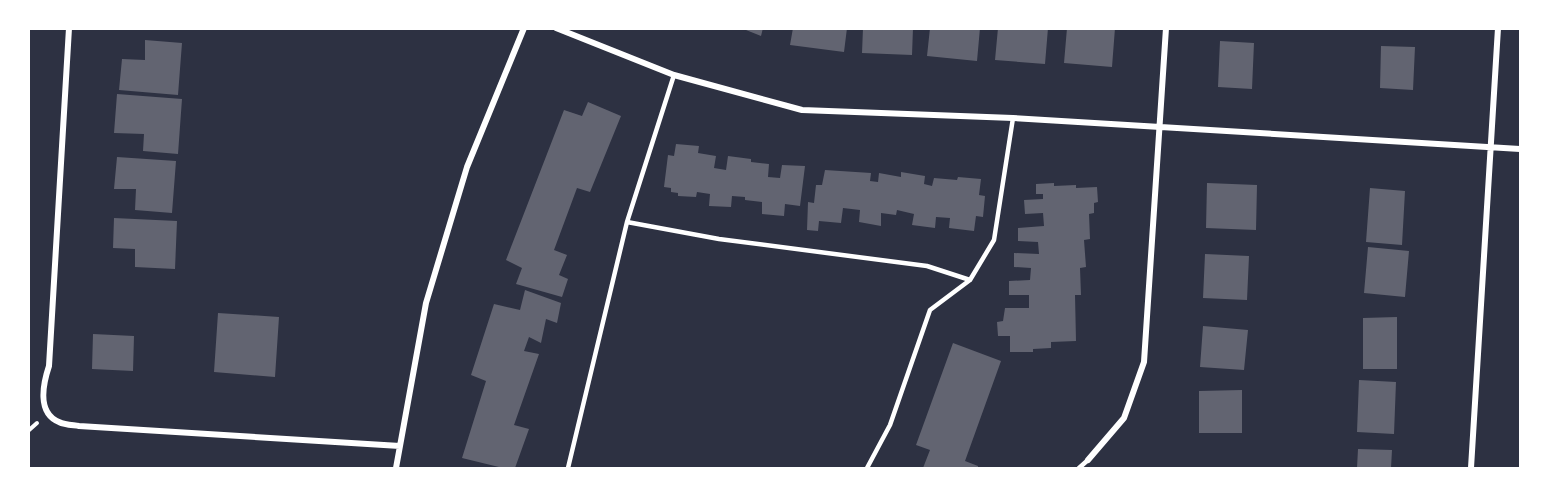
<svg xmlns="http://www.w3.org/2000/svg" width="1549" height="497" viewBox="0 0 1549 497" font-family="Helvetica,sans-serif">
<rect width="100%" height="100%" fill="#2d3142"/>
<path fill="#626471" d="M741 28H763L761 36Z
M793 28H847L844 52 790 45Z
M863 28H913L912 55 862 53Z
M930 28H980L977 61 927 56Z
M998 28H1048L1045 64 995 60Z
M1067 28H1115L1112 67 1064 63Z
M145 40 182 43 178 95 119 90 122 59 145 60Z
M1220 41 1254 43 1252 89 1218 87Z
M1381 46 1415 47 1413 90 1380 88Z
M117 94 182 99 178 154 143 151 144 134 114 133Z
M588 102 621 116 590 192 577 188 554 250 567 255 559 275 568 279 562 297 516 284 522 268 506 260 564 110 582 116Z
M676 144 699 146 698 153 716 156 714 168 726 170 728 156 751 159V162L769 164 768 177 780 178 782 165 805 166 800 206 785 204 784 216 762 214V202L745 200V197L732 196 731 207 709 206 710 194 697 192 696 197 678 196V193L671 192V188L664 187 668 155 674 156Z
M117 157 176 161 172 213 135 210 136 189H114Z
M825 170 871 173 870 181 878 182 879 173 901 177V172L925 176 924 184 932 186 934 178 957 180 958 177 981 179 979 195 985 196 983 217 976 216 974 231 949 228 950 218 936 217 935 228 912 225 914 214 897 210 896 215 881 213V226L859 222 860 210 843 208 841 223 819 221 818 231 807 230 808 202 814 203 816 185H822Z
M1054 183V186L1076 185V188L1097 187 1098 202 1094 203V213L1089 214 1090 239 1084 240 1086 267 1080 268 1081 295H1075L1076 341 1051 342V348L1033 349V352H1010V336H998L997 322 1003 321 1005 308H1029V295H1009V281L1030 280 1031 268 1014 267V253L1039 254 1038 242 1018 241V228L1044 226 1043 213 1025 214 1024 200 1043 199V194H1036V184Z
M1207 183 1257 185 1256 230 1206 228Z
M1370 188 1405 191 1402 245 1366 242Z
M114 218 177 221 175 269 135 267V249L113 248Z
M1368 247 1409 251 1405 297 1364 293Z
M1205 254 1249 256 1247 300 1203 298Z
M525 290 561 303 557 323 546 319 541 343 529 337 524 351 539 354 514 425 529 429 515 468H503L462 458 486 381 471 375 494 304 520 310Z
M218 313 279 317 275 377 214 372Z
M1397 317V369H1363V318Z
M1203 326 1248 330 1244 370 1200 367Z
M93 334 134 336 133 371 92 369Z
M953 343 1001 361 965 461 978 466V468H923L930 450 916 445Z
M1359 380 1396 382 1394 434 1357 432Z
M1242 390V433H1199V391Z
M1358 449 1392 450 1391 468H1357Z"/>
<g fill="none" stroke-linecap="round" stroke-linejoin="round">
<path stroke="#fff" stroke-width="4" d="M28 431 37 423"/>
<path stroke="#fff" stroke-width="4.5" d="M627 222 719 239 927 266 970 280
M568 468 627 222 674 75
M867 468 890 425 930 310 970 280 994 240 1013 118
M1079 468 1088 460"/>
<path stroke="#fff" stroke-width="6" d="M69 28 49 366C43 384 37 413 59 422 65 425 73 425 79 426L400 446
M556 28 674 75 802 110 1013 118 1520 149
M1088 460 1124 418 1144 362 1166 28
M396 468 426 303 467 167 524 28
M1471 468 1498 28"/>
</g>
<rect width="1549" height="497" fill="none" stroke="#ffffff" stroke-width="60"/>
</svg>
